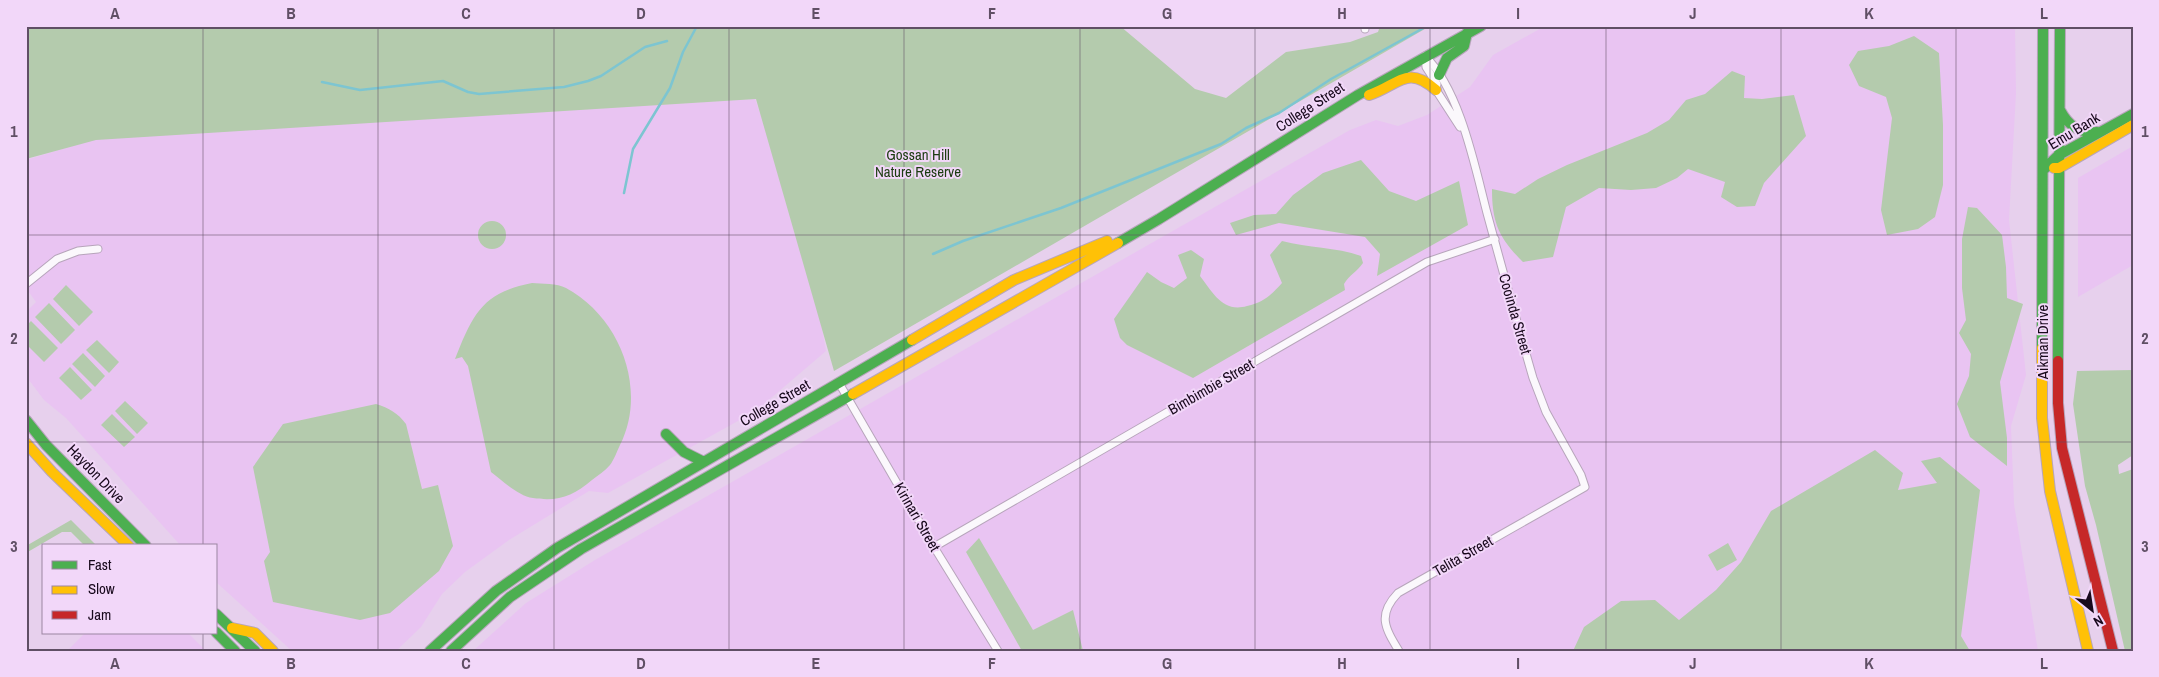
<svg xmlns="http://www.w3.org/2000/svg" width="2159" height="677" viewBox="0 0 2159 677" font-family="'Archivo Narrow',sans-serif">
<rect width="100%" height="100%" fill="#e7d0ed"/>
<path fill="#e9c4f2" d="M1545 26H2015L2016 93 2009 220 2026 375 2011 426 2014 504 2038 651H473L526 603 595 560 1350 130 1376 120 1398 126 1427 115 1470 87 1493 55Z
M755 99 807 244 826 351 756 411 608 493 589 491 509 540 465 572 442 594 421 627 396 651H292L216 582V546H181L66 418 44 400 26 376V312L36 302 26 288V160L96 139Z
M2133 146V265L2078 297V178Z
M85 633H188L206 651H67Z"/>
<path fill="#b4cbad" d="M26 26H1120L1195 89 1226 98 1286 52 1350 42 1378 32 1380 26H1430L834 371 756 99 96 140 26 159Z
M1914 36 1939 53 1943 125V185L1935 217 1918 229 1887 235 1881 210 1892 118 1886 97 1859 86 1849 65 1858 51 1889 46Z
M1732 71 1745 76 1744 98 1762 99 1794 95 1806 136 1764 183 1755 206 1737 207 1721 197 1725 182 1688 169 1677 178 1656 188 1631 190 1599 188 1566 207 1553 257 1523 262C1499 238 1492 223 1492 189L1515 194 1538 179 1567 165 1647 133 1669 120 1686 100 1705 94Z
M1361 160 1389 191 1416 201 1459 181 1468 225 1377 276 1380 254 1365 237 1279 223 1236 235 1230 223 1254 215 1276 214 1293 195 1323 173Z
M1968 207 1977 208 2002 235 2006 267 2007 298 2023 304 2000 382 2007 438V466L1970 437 1957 404 1969 376 1971 354 1959 333 1966 320 1962 288V239Z
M478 235a14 14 0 1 1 28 0a14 14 0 1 1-28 0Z
M1282 241C1308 248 1336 247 1361 256L1363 263C1357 272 1349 275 1344 284L1345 290 1193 378 1127 345 1120 338 1114 319 1147 272 1161 282 1174 288 1187 278 1178 255 1191 250 1204 259 1200 276C1213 293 1223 313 1247 306 1264 302 1271 295 1282 283L1270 255Z
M532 283C542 284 557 283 566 288 620 317 648 389 620 445 617 451 614 460 610 465 605 471 598 475 592 480 573 496 558 502 533 498 518 496 503 481 491 472L468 366 462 357 455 359C473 314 482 293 532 283Z
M66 285 93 312 79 326 53 299Z
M49 303 75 330 61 344 35 317Z
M31 321 58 348 44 362 26 344V326Z
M97 340 119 362 109 373 86 350Z
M83 353 105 376 95 387 72 364Z
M70 367 92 390 81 400 59 378Z
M2133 370V455L2118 465 2119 474 2133 469V651H2125L2096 525 2085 486 2073 404 2077 371Z
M125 401 148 423 137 434 115 411Z
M376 404C389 408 398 413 406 424L422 489 438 485 453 546 439 571 390 613 360 620 273 602 264 561 270 552 253 467 283 424Z
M112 414 135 437 124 447 101 425Z
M1875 450 1903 473 1898 490 1937 483 1921 461 1940 457 1980 490 1961 636 1970 651H1573L1584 627 1621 601 1655 600 1679 620 1716 590 1741 562 1771 511Z
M71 520 97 546H85L71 532H62L26 553V546Z
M979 538 1033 630 1073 610 1083 651H1022L966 552Z
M1728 543 1737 560 1717 571 1708 555Z"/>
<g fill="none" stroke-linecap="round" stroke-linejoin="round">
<path stroke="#7dc5d1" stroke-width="2.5" d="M322 82 360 90 443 81 468 92 479 94 564 87 588 81 601 76 645 47 667 41
M624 193 633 149 670 88 683 52 697 26
M933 254 963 241 1061 208 1221 144 1246 128 1279 113 1331 79 1427 26"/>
<g stroke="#b7a5bb" stroke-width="9">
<path id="street" d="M1365 29V26
M1425 56 1426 67 1437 84 1436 90 1460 127
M26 284 57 259 78 251 98 249
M839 383 934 547 998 651
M934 547 1427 262 1495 239
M1399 651C1385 628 1377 615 1398 593L1585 487 1581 475 1546 412 1533 378C1517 323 1502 268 1487 213 1475 167 1460 90 1425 56"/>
</g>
<g stroke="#b7a5bb" stroke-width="12">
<path id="fast" d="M1439 75 1447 58 1464 46 1467 33
M2060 110C2068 125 2079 134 2097 132
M2043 170 2059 155 2133 114
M1118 243 1159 219 1358 95 1481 26
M2042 348 2043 26
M2058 361 2060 26
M26 420 46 445 146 546
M666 434 684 452 704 462
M216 614 255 651
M216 632 235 651
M430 651 496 591 557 548 912 340
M451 651 510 597 581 549 853 394"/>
</g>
<g stroke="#b7a5bb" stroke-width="12">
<path id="slow" d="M1369 95C1399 85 1407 64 1436 90
M2054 168H2059L2133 125
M912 340 1014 280 1107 241
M2042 348V418L2050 491 2088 651
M853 394 1118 243
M26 443 52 472 129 546
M232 628 255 633 273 651"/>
</g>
<g stroke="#b7a5bb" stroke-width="12">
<path id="jam" d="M2058 361V403L2062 448 2113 651"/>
</g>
<use href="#street" stroke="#fbf8fc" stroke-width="7"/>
<use href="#fast" stroke="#4caf50" stroke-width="10"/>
<use href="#slow" stroke="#ffc107" stroke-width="10"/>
<use href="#jam" stroke="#c62828" stroke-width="10"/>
</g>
<path fill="none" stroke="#604f65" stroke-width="1" stroke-opacity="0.55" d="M203 26V546M378 26V651M554 26V651M729 26V651M904 26V651M1080 26V651M1255 26V651M1430 26V651M1606 26V651M1781 26V651M1956 26V651M26 235H2133M26 442H2133M203 633V651"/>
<g text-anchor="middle" stroke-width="4" stroke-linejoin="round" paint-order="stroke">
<g font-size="15" fill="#18091c" stroke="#f2d7f9">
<text transform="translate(1310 107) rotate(-33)" y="5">College Street</text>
<text transform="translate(2074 131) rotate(-31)" y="5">Emu Bank</text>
<text transform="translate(1515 314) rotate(74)" y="5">Cooinda Street</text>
<text transform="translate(2043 342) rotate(-90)" y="5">Aikman Drive</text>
<text transform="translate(1211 387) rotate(-30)" y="5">Bimbimbie Street</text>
<text transform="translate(775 403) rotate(-30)" y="5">College Street</text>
<text transform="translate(96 474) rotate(46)" y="5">Haydon Drive</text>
<text transform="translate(917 517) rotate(60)" y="5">Kirinari Street</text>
<text transform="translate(1463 556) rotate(-30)" y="5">Telita Street</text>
</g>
<g font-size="15" fill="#1b3c10" stroke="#f2d7f9">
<text x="918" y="160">Gossan Hill<tspan x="918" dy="17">Nature Reserve</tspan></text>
</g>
</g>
<rect width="2159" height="677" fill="none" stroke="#f2d7f9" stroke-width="55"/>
<rect x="42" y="544" width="175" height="90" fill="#f2d7f9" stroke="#9b85a1"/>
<rect x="52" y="561" width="25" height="8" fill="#4caf50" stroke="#9b85a1"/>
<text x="88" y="570" font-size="15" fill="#18091c">Fast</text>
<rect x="52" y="586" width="25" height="8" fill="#ffc107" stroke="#9b85a1"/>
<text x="88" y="594" font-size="15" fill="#18091c">Slow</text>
<rect x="52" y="611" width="25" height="8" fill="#c62828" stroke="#9b85a1"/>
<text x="88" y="620" font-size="15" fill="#18091c">Jam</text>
<g transform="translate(2092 610) rotate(150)" stroke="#f2d7f9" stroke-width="4" paint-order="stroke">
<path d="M0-4L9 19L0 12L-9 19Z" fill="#18091c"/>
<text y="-8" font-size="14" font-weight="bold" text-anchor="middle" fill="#18091c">N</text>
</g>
<rect x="28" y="28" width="2104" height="622" fill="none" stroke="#604f65" stroke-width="2"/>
<g font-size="16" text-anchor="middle" font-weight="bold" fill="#604f65">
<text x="115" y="19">A</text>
<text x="291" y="19">B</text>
<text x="466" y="19">C</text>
<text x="641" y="19">D</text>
<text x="816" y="19">E</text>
<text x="992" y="19">F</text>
<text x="1167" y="19">G</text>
<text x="1342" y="19">H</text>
<text x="1518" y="19">I</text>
<text x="1693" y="19">J</text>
<text x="1869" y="19">K</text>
<text x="2044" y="19">L</text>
<text x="14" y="137">1</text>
<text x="2145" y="137">1</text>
<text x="14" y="344">2</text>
<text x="2145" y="344">2</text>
<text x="14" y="552">3</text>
<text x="2145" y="552">3</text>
<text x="115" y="669">A</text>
<text x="291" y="669">B</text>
<text x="466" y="669">C</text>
<text x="641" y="669">D</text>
<text x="816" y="669">E</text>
<text x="992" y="669">F</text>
<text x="1167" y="669">G</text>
<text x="1342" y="669">H</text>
<text x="1518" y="669">I</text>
<text x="1693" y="669">J</text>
<text x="1869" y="669">K</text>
<text x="2044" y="669">L</text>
</g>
</svg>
